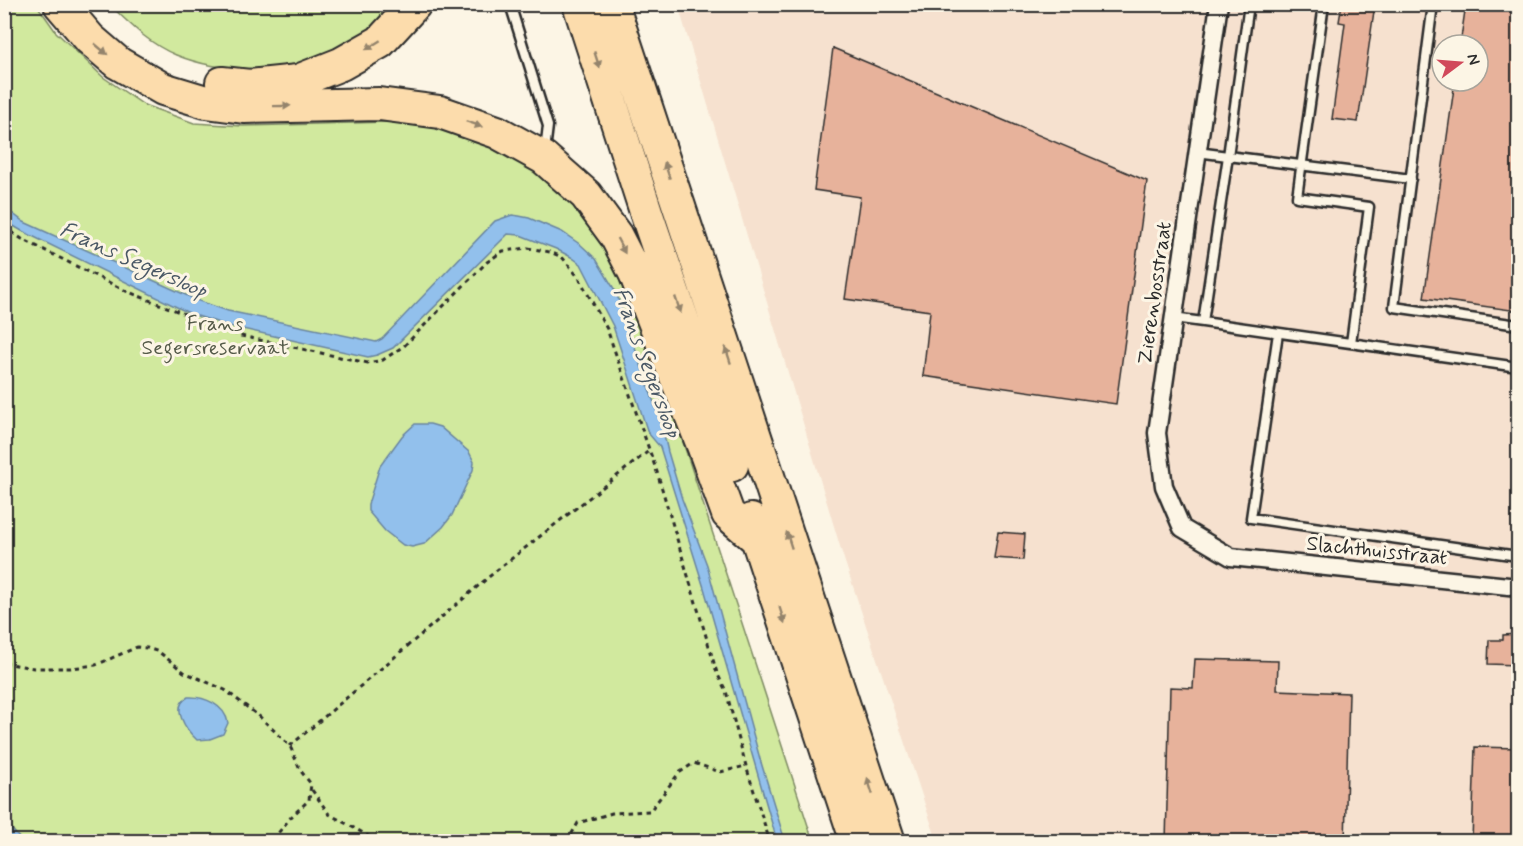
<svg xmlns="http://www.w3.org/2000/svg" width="1523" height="846" viewBox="0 0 1523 846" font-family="Mynerve,sans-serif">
<rect width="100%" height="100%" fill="#fcf5e5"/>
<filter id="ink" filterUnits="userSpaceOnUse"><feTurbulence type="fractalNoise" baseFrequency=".0167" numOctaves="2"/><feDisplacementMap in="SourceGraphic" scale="12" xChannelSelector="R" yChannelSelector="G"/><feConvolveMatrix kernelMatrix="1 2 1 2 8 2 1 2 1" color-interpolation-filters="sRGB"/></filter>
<g filter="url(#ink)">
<path fill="#f6e1cf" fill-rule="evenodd" d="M678 5H1518V841H937L842 553ZM1442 45H1478V81H1442Z"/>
<path fill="#d1e99e" stroke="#7e8a64" stroke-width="1.5" d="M4 5H37L56 32 103 77 144 105 194 123 243 126 388 122 436 128 477 140 522 161 553 183 605 243 652 347 813 841 22 842C13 833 9 823 4 811Z
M110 5H395L392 10C382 19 372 29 361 37 310 73 233 78 176 55 149 44 130 24 110 5Z"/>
<path fill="#92c0ec" stroke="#69849f" stroke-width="1.5" d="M4 207 24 222 199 301 228 311 376 342 382 339 495 221 512 215 519 216 529 218 562 232 581 245 596 259 616 292 662 426 668 452 682 499 707 565 760 759 785 841H777L704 588 660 447 648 433 613 326 581 264 571 257 556 249 520 235 508 234 393 348 377 355 368 357 229 326 191 314 22 231 5 221Z
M415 424H430L440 427 469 452 474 462 473 470 452 515 443 527 424 544 412 547 403 545 385 531 368 511V504L380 466 402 436Z
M188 697C204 696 225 705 228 723L223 734 210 739 197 740C186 730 170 707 188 697Z
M4 811 11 829 22 841H5Z"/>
<path fill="#e7b29b" stroke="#2b2b2b" stroke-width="1.5" d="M1342 4H1375L1358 122 1332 119 1345 23 1339 22Z
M1466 4H1518V311L1424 298 1455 81H1478V45H1460Z
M833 48 1147 181 1116 404 923 376 930 311 845 299 860 197 814 190Z
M998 532 1025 534 1023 560 994 558Z
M1518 634V665L1488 664 1489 640H1503V635Z
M1195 659 1278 661 1277 690 1349 693 1345 842H1166L1170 687 1193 688Z
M1475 747 1518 748V842H1472Z"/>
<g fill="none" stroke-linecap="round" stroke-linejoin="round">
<g stroke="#2b2b2b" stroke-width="13">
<path id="service" d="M510 4 548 126 545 151
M1324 4 1297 197 1369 207 1351 343
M1433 4 1394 307 1518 325
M1197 152 1228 156 1249 4
M1411 179 1228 156 1203 322 1518 367
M1173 318 1203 322
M1278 333 1251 518 1518 556"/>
</g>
<g stroke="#2b2b2b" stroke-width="21">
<path id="minor" d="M1219 4 1157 433 1164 486 1182 528 1231 557 1518 587"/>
</g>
<g stroke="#2b2b2b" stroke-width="36">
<path id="motorway" d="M60 4 90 39 118 63 163 89 206 102 244 107 379 104 440 112 497 132 544 158 586 195 616 236 635 273 704 448 728 514 757 539
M579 4 648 218 732 465
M612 4 889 842
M222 83 250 86 298 81 341 64 380 42 415 4
M751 520 857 842"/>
</g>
<path stroke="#2b2b2b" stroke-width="3" stroke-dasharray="4.5 4.5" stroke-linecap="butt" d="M4 227 22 239 126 291 241 336 368 363 383 360 404 346 487 262 503 251 528 248 550 252 562 257 579 278 607 329 657 472 717 673 726 691 746 766 770 842
M4 663 34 668H71L96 665 137 647 147 648 159 652 184 672 225 690 260 717 290 746 300 770 311 784 309 800 291 817 271 842
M290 746 497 570 650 450
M312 790 329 814 379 842
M421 842 436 838 438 842
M567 842 578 823 612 813 650 811 679 773 694 763 720 772 746 766"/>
<use href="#service" stroke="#fcf5e5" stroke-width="8"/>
<use href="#minor" stroke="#fcf5e5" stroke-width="16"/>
<use href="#motorway" stroke="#fcdcac" stroke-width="32"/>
</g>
<defs><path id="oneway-solid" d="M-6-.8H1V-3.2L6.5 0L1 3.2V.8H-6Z" transform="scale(1.5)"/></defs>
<g fill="#94846c">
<use href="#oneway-solid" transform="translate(373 45) rotate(148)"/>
<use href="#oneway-solid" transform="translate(101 49) rotate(40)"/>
<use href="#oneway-solid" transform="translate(597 60) rotate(72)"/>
<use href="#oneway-solid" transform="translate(282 106) rotate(-1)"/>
<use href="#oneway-solid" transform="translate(474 124) rotate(19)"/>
<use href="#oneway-solid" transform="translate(667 170) rotate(-108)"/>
<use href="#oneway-solid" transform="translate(621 246) rotate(62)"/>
<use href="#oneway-solid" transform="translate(678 305) rotate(71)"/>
<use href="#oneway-solid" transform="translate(728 355) rotate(-108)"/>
<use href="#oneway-solid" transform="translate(789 540) rotate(-108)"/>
<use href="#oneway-solid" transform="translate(782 615) rotate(72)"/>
<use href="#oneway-solid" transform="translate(870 786) rotate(-108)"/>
</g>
</g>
<g text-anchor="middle" stroke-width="6" stroke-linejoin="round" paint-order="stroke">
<g font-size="21" fill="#2b2b2b" stroke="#fcf5e5">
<text transform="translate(1154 293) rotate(-82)" y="7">Zierenbosstraat</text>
<text transform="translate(1377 550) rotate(6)" y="7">Slachthuisstraat</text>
</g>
<g font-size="21" fill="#545a48" stroke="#fcf5e5">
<text x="215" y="330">Frans<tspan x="215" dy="24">Segersreservaat</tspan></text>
</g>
<g font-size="22" font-style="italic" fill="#4a5865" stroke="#fcf5e5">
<text transform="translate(134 259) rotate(24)" y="8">Frans Segersloop</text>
<text transform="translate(648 362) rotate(70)" y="8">Frans Segersloop</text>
</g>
</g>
<rect width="1523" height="846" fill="none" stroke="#fcf5e5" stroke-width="24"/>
<rect x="12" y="12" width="1499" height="822" fill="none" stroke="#2b2b2b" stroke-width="2" filter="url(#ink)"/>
<g transform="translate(1460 63) rotate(74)"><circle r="28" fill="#fcf5e5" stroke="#a8a49b" stroke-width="1.5"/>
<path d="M0-4.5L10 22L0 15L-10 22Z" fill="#d1495b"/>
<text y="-9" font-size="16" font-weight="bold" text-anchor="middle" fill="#2b2b2b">N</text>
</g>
</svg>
